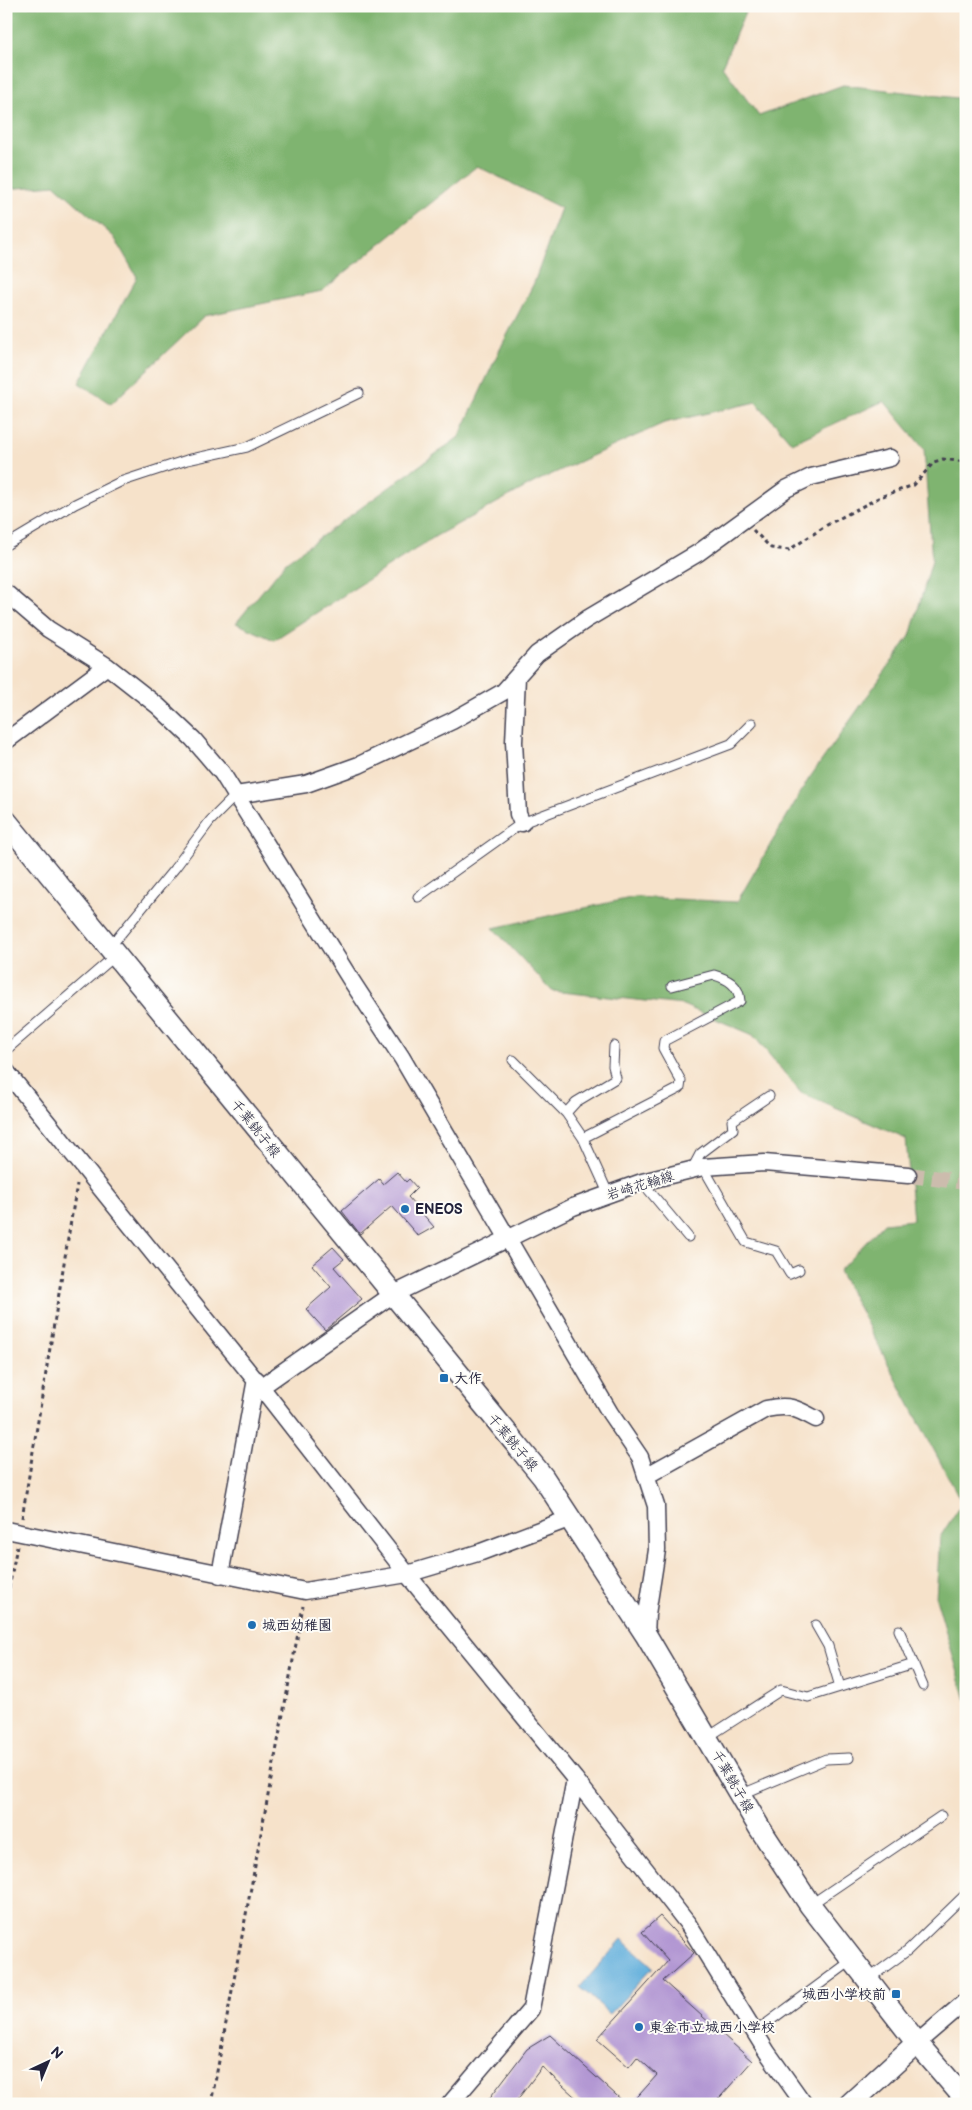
<svg xmlns="http://www.w3.org/2000/svg" width="972" height="2110" viewBox="0 0 972 2110" font-family="'Balsamiq Sans','Klee One',sans-serif">
<rect width="100%" height="100%" fill="#fdfcf7"/>
<filter id="ink" filterUnits="userSpaceOnUse"><feTurbulence type="fractalNoise" baseFrequency=".02" numOctaves="2"/><feDisplacementMap in="SourceGraphic" scale="10" xChannelSelector="R" yChannelSelector="G"/><feConvolveMatrix kernelMatrix="1 2 1 2 8 2 1 2 1" color-interpolation-filters="sRGB"/></filter>
<filter id="wash" filterUnits="userSpaceOnUse"><feTurbulence type="fractalNoise" baseFrequency=".0096" numOctaves="4" result="noise"/><feDisplacementMap in="SourceGraphic" scale="20" xChannelSelector="R" yChannelSelector="G"/><feGaussianBlur stdDeviation="1.12" result="paint"/><feColorMatrix in="noise" values="0 0 0 0 0 0 0 0 0 0 0 0 0 0 0 0 0 1.4 0 .05"/><feComposite in="paint" operator="in"/></filter>
<g filter="url(#wash)">
<rect width="100%" height="100%" fill="#f6e2ca"/>
<path fill="#7fb470" stroke="#506b56" d="M6 6H748L722 66 759 116 843 85 966 99V1700L936 1598 940 1537 962 1503 839 1271 884 1223 913 1220 906 1139 801 1093 753 1035 683 1005 552 991 493 928 635 897 737 902 808 780 910 636 932 561 924 449 884 401 792 443 756 402 664 423 537 481 436 536 274 640 236 623 286 562 459 437 500 349 534 283 561 208 477 166 322 291 204 316 111 404 79 383 137 277 114 237 55 185 6 189Z"/>
<path fill="#62afdb" stroke="#42688b" d="M622 1939 653 1967 610 2014 580 1987Z"/>
<g id="blocks">
<path fill="#b297d3" d="M397 1172 406 1182 409 1179 417 1188 408 1197 434 1227 418 1236 392 1206 360 1234 342 1211 379 1179 383 1184Z
M333 1247 344 1259 334 1267 362 1299 325 1330 306 1309 331 1287 312 1265Z
M660 1916 694 1953 663 1981 752 2061 714 2104H631L657 2075 637 2057 629 2067 597 2039 668 1961 642 1932Z
M550 2035 585 2067 626 2104H583L542 2067 514 2104H485L527 2049Z"/>
</g>
</g>
<g filter="url(#ink)">
<use href="#blocks" fill-opacity="0" stroke="#423f50" stroke-width="1"/>
<g fill="none" stroke-linecap="round" stroke-linejoin="round">
<path stroke="#ccbcad" stroke-width="16" stroke-dasharray="16 8" stroke-linecap="butt" d="M908 1175 966 1182"/>
<g stroke="#423f50" stroke-width="11">
<path id="service" d="M6 545 75 504 120 482 187 460 247 447 359 393
M418 897 522 823 731 744 752 723
M110 947 175 868 210 821 236 795
M6 1050 116 955
M513 1060 566 1113 583 1138 608 1193
M566 1113 576 1102 616 1078 613 1066 614 1046
M583 1138 680 1088 681 1081 663 1048 664 1041 740 1001C739 985 728 979 714 975L672 986
M703 1167 746 1242 776 1251 790 1274 799 1270
M692 1169 700 1154 733 1129 732 1121 769 1096
M642 1182 688 1237
M816 1625 828 1646 840 1687
M899 1630 923 1686
M708 1737 781 1690 808 1697 914 1664
M740 1795 826 1759 849 1758
M810 1905 941 1816
M867 1980 908 1950 966 1894
M755 2032 851 1961"/>
</g>
<g stroke="#423f50" stroke-width="19">
<path id="minor" d="M6 593 48 629 107 666 158 706 193 739 222 773 349 977 402 1058 610 1413 640 1457 656 1506 657 1550 647 1614 646 1635
M517 677 514 742 518 814 522 823
M6 741 107 666
M236 795 306 784 359 765 452 721 503 692 537 654 587 619 698 553 786 489 811 477 890 458
M6 1071 261 1387 407 1574 575 1779 688 1924 767 2052 804 2104
M261 1387 392 1295 573 1207 642 1182 703 1167 764 1163 908 1175
M646 1476 766 1409C789 1404 796 1408 816 1419
M6 1530 305 1591 407 1574 481 1552 571 1518
M220 1575 256 1379
M917 2043 966 2001
M450 2104 531 2009 575 1779"/>
</g>
<g stroke="#423f50" stroke-width="24">
<path id="tertiary" d="M6 821 543 1477 646 1635 759 1827 810 1905 917 2043 966 2100
M850 2104 917 2043"/>
</g>
<path stroke="#423f50" stroke-width="3" stroke-dasharray="4 4" stroke-linecap="butt" d="M753 530 771 548 789 550 827 525 880 497 914 485 934 462 943 459 966 462
M22 1518 77 1184
M6 1604 17 1546
M211 2104 303 1606"/>
<use href="#service" stroke="#fff" stroke-width="9"/>
<use href="#minor" stroke="#fff" stroke-width="16"/>
<use href="#tertiary" stroke="#fff" stroke-width="21"/>
</g>
</g>
<g fill="#1f6fb2" stroke="#fdfcf7" stroke-width="2">
<circle cx="405" cy="1209" r="5"/>
<rect x="439" y="1373" width="10" height="10" rx="2.5"/>
<circle cx="252" cy="1625" r="5"/>
<rect x="891" y="1989" width="10" height="10" rx="2.5"/>
<circle cx="639" cy="2027" r="5"/>
</g>
<g text-anchor="middle" stroke-width="4" stroke-linejoin="round" paint-order="stroke">
<g font-size="14" fill="#22223b" stroke="#fdfcf7">
<text transform="translate(256 1128) rotate(51)" y="5">千葉銚子線</text>
<text transform="translate(640 1185) rotate(-17)" y="5">岩崎花輪線</text>
<text transform="translate(513 1442) rotate(50)" y="5">千葉銚子線</text>
<text transform="translate(733 1781) rotate(60)" y="5">千葉銚子線</text>
</g>
<g font-size="14" font-weight="bold" fill="#22223b" stroke="#fdfcf7" text-anchor="start">
<text x="415" y="1214">ENEOS</text>
<text x="454" y="1383">大作</text>
<text x="262" y="1630">城西幼稚園</text>
<text x="886" y="1999" text-anchor="end">城西小学校前</text>
<text x="649" y="2032">東金市立城西小学校</text>
</g>
</g>
<rect width="972" height="2110" fill="none" stroke="#fdfcf7" stroke-width="25"/>
<g transform="translate(48 2062) rotate(44)" stroke="#fdfcf7" stroke-width="4" paint-order="stroke">
<path d="M0-4L9 19L0 12L-9 19Z" fill="#22223b"/>
<text y="-8" font-size="14" font-weight="bold" text-anchor="middle" fill="#22223b">N</text>
</g>
</svg>
